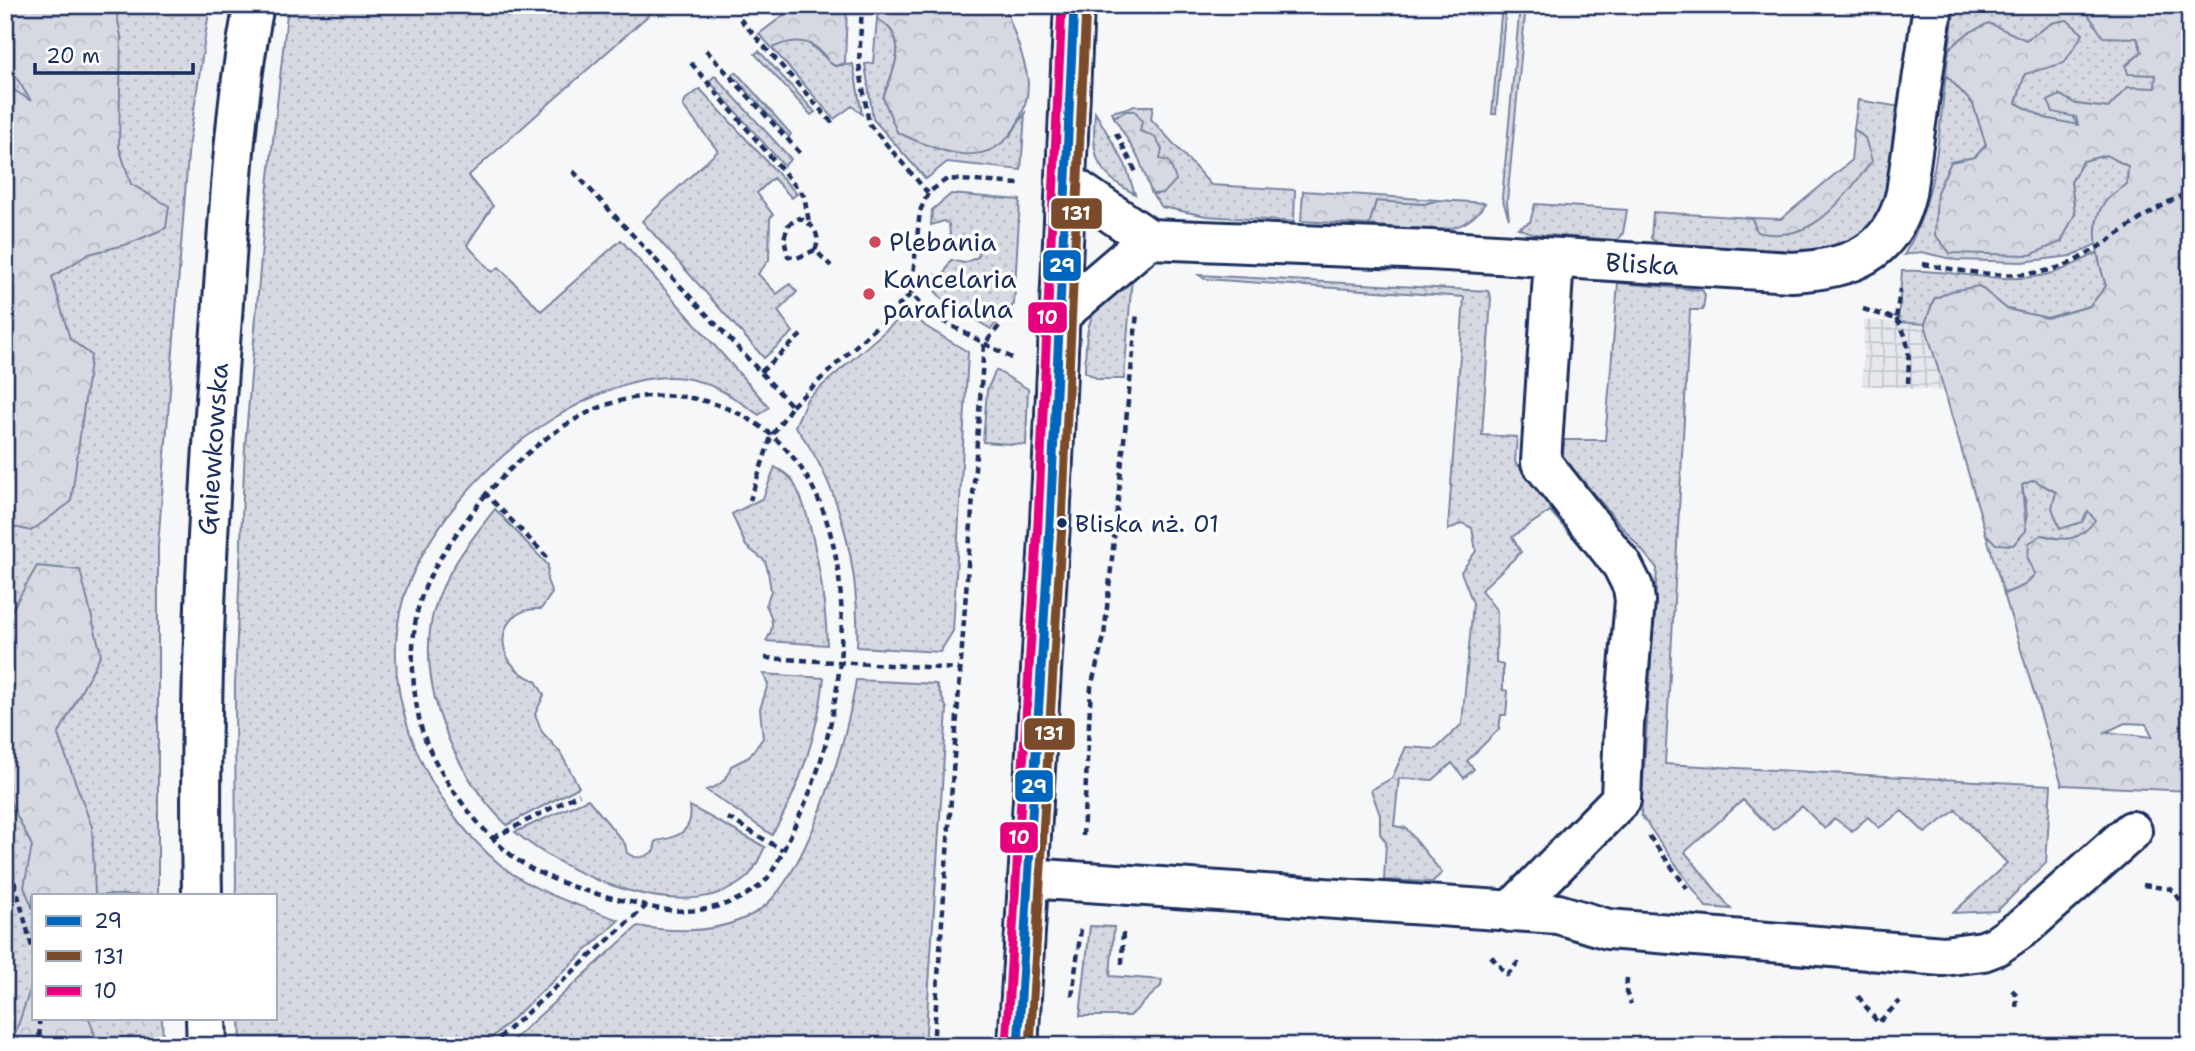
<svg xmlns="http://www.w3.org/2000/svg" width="2195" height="1051" viewBox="0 0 2195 1051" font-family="'Shantell Sans',sans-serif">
<defs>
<pattern id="industrial-grid" width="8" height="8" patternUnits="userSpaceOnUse" patternTransform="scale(1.75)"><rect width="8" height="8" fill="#e6e8ee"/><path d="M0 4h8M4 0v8" fill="none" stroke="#c5c7ce"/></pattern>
<pattern id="grass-dots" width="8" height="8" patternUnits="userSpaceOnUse" patternTransform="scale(1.75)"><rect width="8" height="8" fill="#d6d9e2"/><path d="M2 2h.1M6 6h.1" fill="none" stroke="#b7bbc4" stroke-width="1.8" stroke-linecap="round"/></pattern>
<pattern id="forest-crowns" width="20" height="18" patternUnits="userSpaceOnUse" patternTransform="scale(1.75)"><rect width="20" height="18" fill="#d6d9e2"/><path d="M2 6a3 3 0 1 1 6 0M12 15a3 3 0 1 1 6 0" fill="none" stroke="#b7bbc4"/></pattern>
</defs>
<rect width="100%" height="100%" fill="#f6f7f9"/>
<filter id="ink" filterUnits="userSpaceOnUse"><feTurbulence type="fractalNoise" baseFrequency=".0143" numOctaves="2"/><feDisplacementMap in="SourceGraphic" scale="14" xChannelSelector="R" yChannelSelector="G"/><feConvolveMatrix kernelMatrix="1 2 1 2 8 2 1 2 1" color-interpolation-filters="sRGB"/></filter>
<g filter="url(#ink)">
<path fill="url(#industrial-grid)" d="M1864 320 1925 324 1943 391 1862 385Z"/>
<path fill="url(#grass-dots)" stroke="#7884a0" stroke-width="2" d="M5 5H210L189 142 158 546V895H33V1018H162L163 1046H5Z
M288 5H660L468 176 493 206 467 245 492 272 499 267 541 311 621 240 769 407 759 415C736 399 713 382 684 378 639 372 591 396 554 418 496 454 442 510 413 573 366 675 422 801 503 867 536 893 580 906 619 920L483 1046H241L240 1018H275V895H236L235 684 245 447 264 222Z
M1502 5H1506L1496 114H1492Z
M1520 5H1526L1507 202 1509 219 1502 198Z
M1955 5H2082L2083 10 2137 38 2142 52 2126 65 2156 75 2155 89 2128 87 2108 108 2076 104 2060 95 2078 126 2045 118 2016 103 2025 73 2064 63 2082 34 2067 20 2052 23 2026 40 1968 33 1949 49Z
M877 19C912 37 893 70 883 98L1010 136 1025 113 1021 170 947 162 926 179 873 119 865 64 873 63Z
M788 40 807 42 835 66 853 64 862 114 852 106 834 119 772 48Z
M759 51 815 112 811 115 755 54Z
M736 72 791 134 789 137 732 75Z
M1946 75 1973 104 1986 145 1975 157 1951 162 2075 214 2071 182 2083 161 2106 155 2128 166 2127 184 2096 231 2097 244 2071 256 2022 262 1956 260 1921 252 1904 255C1937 200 1938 137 1946 75Z
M715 76 791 159 784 166 709 81Z
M700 89 797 194 792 198 773 178 757 193 773 215 770 218 769 260 758 274 777 294 790 284 797 292 778 311 793 332 764 358 642 221 718 151 683 106 686 99Z
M1858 100 1901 107 1894 168 1879 218 1842 249 1815 254 1658 244 1651 238 1653 212 1752 218 1757 232 1846 194 1865 138 1854 129Z
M1135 106H1153L1151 119 1211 185 1295 190 1294 222 1206 216 1162 207 1152 194 1164 193 1160 159 1126 111 1114 117 1112 112Z
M1095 112 1125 164 1135 194C1094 173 1092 156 1095 112Z
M951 194 1020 200 1014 304 991 329 945 302 929 284V276L944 274 951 260 964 263 978 257 979 250 973 245 951 247 949 224 944 221 931 225 932 210Z
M1438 200 1485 203C1461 244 1410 228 1369 225L1376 201 1424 204Z
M1535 204 1627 210 1623 233 1617 240 1533 234 1518 228 1530 222Z
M2097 253 2106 286 2090 306 2047 318 2007 309 1979 286 1934 299 1925 324 1898 322 1902 271C1952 268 2004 287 2053 273 2068 269 2082 260 2097 253Z
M1199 275 1488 291 1491 298 1482 435 1517 437 1515 462 1604 562 1599 567 1550 511 1512 537 1521 552 1481 590 1497 611 1496 663 1503 665V690L1508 691 1506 715H1501L1499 729 1467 761 1474 769 1464 778 1452 763 1433 780 1399 778 1394 826 1406 828 1442 873 1432 882 1384 880 1386 842 1380 834V815L1371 790 1392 778 1406 747 1436 749 1462 724 1473 603 1461 572 1476 551 1472 528 1462 523 1448 530 1464 297 1205 279Z
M1132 277 1124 379H1098L1085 372C1086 316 1088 311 1132 277Z
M1618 283 1702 290 1705 295 1703 310H1690L1665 764 2051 785 2046 863 1997 911 1953 913 2007 863 1956 810 1925 833 1902 811 1879 828 1868 817 1852 831 1834 818 1825 829 1802 806 1773 830 1743 800 1685 852 1731 909 1706 907 1641 815 1657 568 1563 457 1564 440H1605Z
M909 310 925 326 968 352 953 631 940 652 857 647C860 571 842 487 795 426L807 399Z
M996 370 1028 389 1026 445 983 442 987 390Z
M775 467C781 471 788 474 792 480 814 515 826 603 827 645L766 641C775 628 773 619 766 605L771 591 768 571 765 561 746 546 732 514 763 498Z
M2034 480 2088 511 2096 521C2078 543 2068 542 2042 535L2028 558 2035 574 2025 585 2004 594 1986 534 1996 543 2013 545C2034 523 2026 512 2022 484Z
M495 509 548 565 547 580 552 593 541 609C495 606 489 664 536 681L544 695 535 714 542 732 560 752 579 787 507 825C455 776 414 682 434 610 445 572 471 540 495 509Z
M763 674 824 678C818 732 800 788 772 835L706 790C720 786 726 781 731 766L749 757 763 738 760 709 768 684Z
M856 680 936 684 947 709 925 1046H506L638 926C676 933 718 933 753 914 806 886 848 737 856 680Z
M588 799 625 844 627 853C637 860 644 858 654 851L656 841C678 838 694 831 690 806L765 847C759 858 755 871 745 879 684 928 566 875 515 832Z
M1090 926 1114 927 1110 976 1162 980 1161 986 1130 1016H1080Z"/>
<path fill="url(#forest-crowns)" stroke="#7884a0" stroke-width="2" fill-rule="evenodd" d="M5 5H115L121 36 119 147 131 184 169 206 166 228 128 244 89 254 52 277 70 339 91 355 71 502 31 531 5 525V84L31 101 14 74V41L5 34Z
M797 5 847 7 845 63 835 66C828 63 828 60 823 54 809 37 789 40 772 48L759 34Z
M879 5H1005C1011 27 1027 62 1028 84 1028 101 1023 115 1014 129 986 173 934 150 897 132L883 98C893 70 912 37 877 19Z
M2082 5H2190V791L2062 785 2004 594 2025 585 2035 574 2028 558 2029 543 2042 535C2066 542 2080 541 2095 520L2088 511 2082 522 2060 529 2052 508 2056 492 2034 480 2022 485 2026 531 2013 545 1996 544 1986 534 1925 324 1934 299 1951 291 1979 286 2007 309 2047 318 2090 306 2106 286C2099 264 2087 221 2106 201 2111 194 2121 189 2127 184L2128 166 2106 155 2083 161 2071 182 2075 214 2061 242 2030 255 1950 253 1935 235 1937 192 1951 162 1975 157 1986 145 1973 104 1946 75 1949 49 1968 33 1989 23 2026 40 2052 23 2067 20 2083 34 2064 63 2025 74 2016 103 2045 118 2078 125 2076 117 2053 112 2048 101 2060 95 2076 104 2108 108 2128 87 2155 88 2156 75 2128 74 2126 66 2142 52 2137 38 2103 37ZM2125 723 2146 724 2153 737 2106 732Z
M1126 111H1135L1142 121 1140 131 1154 136 1162 149 1160 159 1169 161 1176 180 1164 193 1152 194 1139 159 1114 117Z
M1854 129 1865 138 1872 161C1841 201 1813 245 1757 232L1752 218 1781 219 1851 161Z
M1303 191 1438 200 1424 204 1376 201 1369 225 1301 221Z
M37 566 80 570 101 654 58 735 92 827 95 895H33V909L24 887 32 846 10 802 5 751V622Z
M33 981V1018H89L95 1036 93 1046H11Z"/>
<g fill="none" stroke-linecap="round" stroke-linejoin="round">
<g stroke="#1b2f5e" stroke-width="44">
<path id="minor" d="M1065 181 1149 239 1430 250 1792 272C1849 269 1892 255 1906 193L1933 5
M1060 315 1149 239
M1028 878 1558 914 1608 929 1943 956 1983 951 1996 946 2025 926 2132 831
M1510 912 1621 799 1624 724 1635 601 1633 587 1622 565 1541 462 1554 259
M1018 1046 1050 523 1074 5"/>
</g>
<g stroke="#1b2f5e" stroke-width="44">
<path id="major" d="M202 895C198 702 207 510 222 317 229 216 234 105 254 5
M206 1018 207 1046"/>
</g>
<path stroke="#1b2f5e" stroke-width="4.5" stroke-dasharray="7 5" stroke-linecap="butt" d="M862 5 859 64 869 124 928 193
M740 19 834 125
M706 50 801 154
M691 63 804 196 809 222
M1116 133 1136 172
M573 171 792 406 771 437 750 500
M815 250 797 258 788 256 784 239 788 225 799 218C813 223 822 236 815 250L831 266
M1923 264C1972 273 2034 285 2080 258 2118 237 2149 209 2190 192
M1863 309 1896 319 1900 289
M1896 319C1911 338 1909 360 1908 383
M1012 358 935 317 911 294 920 211 928 193 947 179 1020 184
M761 372 801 335
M792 406 911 294
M486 494C459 531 427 567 417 613 410 648 412 688 420 723 431 770 488 845 530 868 568 888 604 897 646 905
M765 658 959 669
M728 818 782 850
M2179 834 2190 835
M1083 836 1091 687 1104 637 1137 313
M1649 836 1687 888
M493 838 579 794
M5 847 33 951
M2143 885 2171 889 2182 902
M1491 956 1507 975 1521 959
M1122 964 1123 930
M1627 978 1626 992 1631 1004
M2012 990 2017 995 2016 1009
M1072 996 1081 929
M1858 996 1878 1023 1900 1001
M39 1018 40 1046
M490 1046 646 906C687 916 727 911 761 885 774 875 789 837 797 821 862 691 878 433 691 398 605 383 540 436 486 494L547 557
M933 1046 984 345 1012 310"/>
<use href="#minor" stroke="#fff" stroke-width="38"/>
<use href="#major" stroke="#fff" stroke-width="38"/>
<g stroke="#fff" stroke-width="14">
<path id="bus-1" d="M1018 1046 1050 523 1074 5"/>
</g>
<g stroke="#fff" stroke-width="14">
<path id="bus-2" d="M1030 1046 1062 524 1086 6"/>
</g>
<g stroke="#fff" stroke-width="14">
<path id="bus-3" d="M1006 1045 1038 522 1062 5"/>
</g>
<use href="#bus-1" stroke="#0065bd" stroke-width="9"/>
<use href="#bus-2" stroke="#7a4b2a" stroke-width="9"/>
<use href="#bus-3" stroke="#e5007d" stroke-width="9"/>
</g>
</g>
<g fill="#d1495b" stroke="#fff" stroke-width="2.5">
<circle cx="875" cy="242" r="7"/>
<circle cx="869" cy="294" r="7"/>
</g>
<circle fill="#1b2f5e" stroke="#fff" stroke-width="2.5" cx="1062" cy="523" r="6"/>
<g text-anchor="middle" stroke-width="7" stroke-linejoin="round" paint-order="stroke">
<g font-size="24" fill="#1b2f5e" stroke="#fff" text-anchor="start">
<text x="1075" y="532">Bliska nż. 01</text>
</g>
<g font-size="26" fill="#1b2f5e" stroke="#fff" text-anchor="start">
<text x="889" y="251">Plebania</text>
<text x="883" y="288">Kancelaria<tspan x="883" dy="30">parafialna</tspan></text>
</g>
<g font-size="26" fill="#1b2f5e" stroke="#fff">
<text transform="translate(1642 264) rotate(3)" y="9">Bliska</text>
<text transform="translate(213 449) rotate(-86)" y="9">Gniewkowska</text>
</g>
</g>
<g stroke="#fff" stroke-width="2.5">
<rect x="1050" y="197" width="53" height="33" rx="7" fill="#7a4b2a"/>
<rect x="1042" y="249" width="40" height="33" rx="7" fill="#0065bd"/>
<rect x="1027" y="301" width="41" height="33" rx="7" fill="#e5007d"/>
<rect x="1023" y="717" width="53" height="34" rx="7" fill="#7a4b2a"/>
<rect x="1014" y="769" width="40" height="34" rx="7" fill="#0065bd"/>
<rect x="999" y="821" width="40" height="33" rx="7" fill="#e5007d"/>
</g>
<g font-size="19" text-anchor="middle" font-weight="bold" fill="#fff">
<text x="1076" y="220">131</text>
<text x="1062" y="272">29</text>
<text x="1047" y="324">10</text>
<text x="1049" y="740">131</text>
<text x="1034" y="793">29</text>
<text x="1019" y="844">10</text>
</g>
<rect width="2195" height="1051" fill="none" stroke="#fff" stroke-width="28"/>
<rect x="14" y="14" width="2167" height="1023" fill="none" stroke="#1b2f5e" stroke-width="2.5" filter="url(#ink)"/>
<rect x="32" y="894" width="245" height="126" fill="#ffffff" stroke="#a4acbf" stroke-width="2"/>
<rect x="46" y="916" width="35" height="10" fill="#0065bd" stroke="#a4acbf" stroke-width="2"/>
<text x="94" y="928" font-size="21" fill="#1b2f5e">29</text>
<rect x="46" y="951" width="35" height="10" fill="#7a4b2a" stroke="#a4acbf" stroke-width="2"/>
<text x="94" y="964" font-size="21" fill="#1b2f5e">131</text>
<rect x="46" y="986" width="35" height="10" fill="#e5007d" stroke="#a4acbf" stroke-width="2"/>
<text x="94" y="998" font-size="21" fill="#1b2f5e">10</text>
<path d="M35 63v10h158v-10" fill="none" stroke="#1b2f5e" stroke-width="3.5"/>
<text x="46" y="63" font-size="21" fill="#1b2f5e" stroke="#ffffff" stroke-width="5" paint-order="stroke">20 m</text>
</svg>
